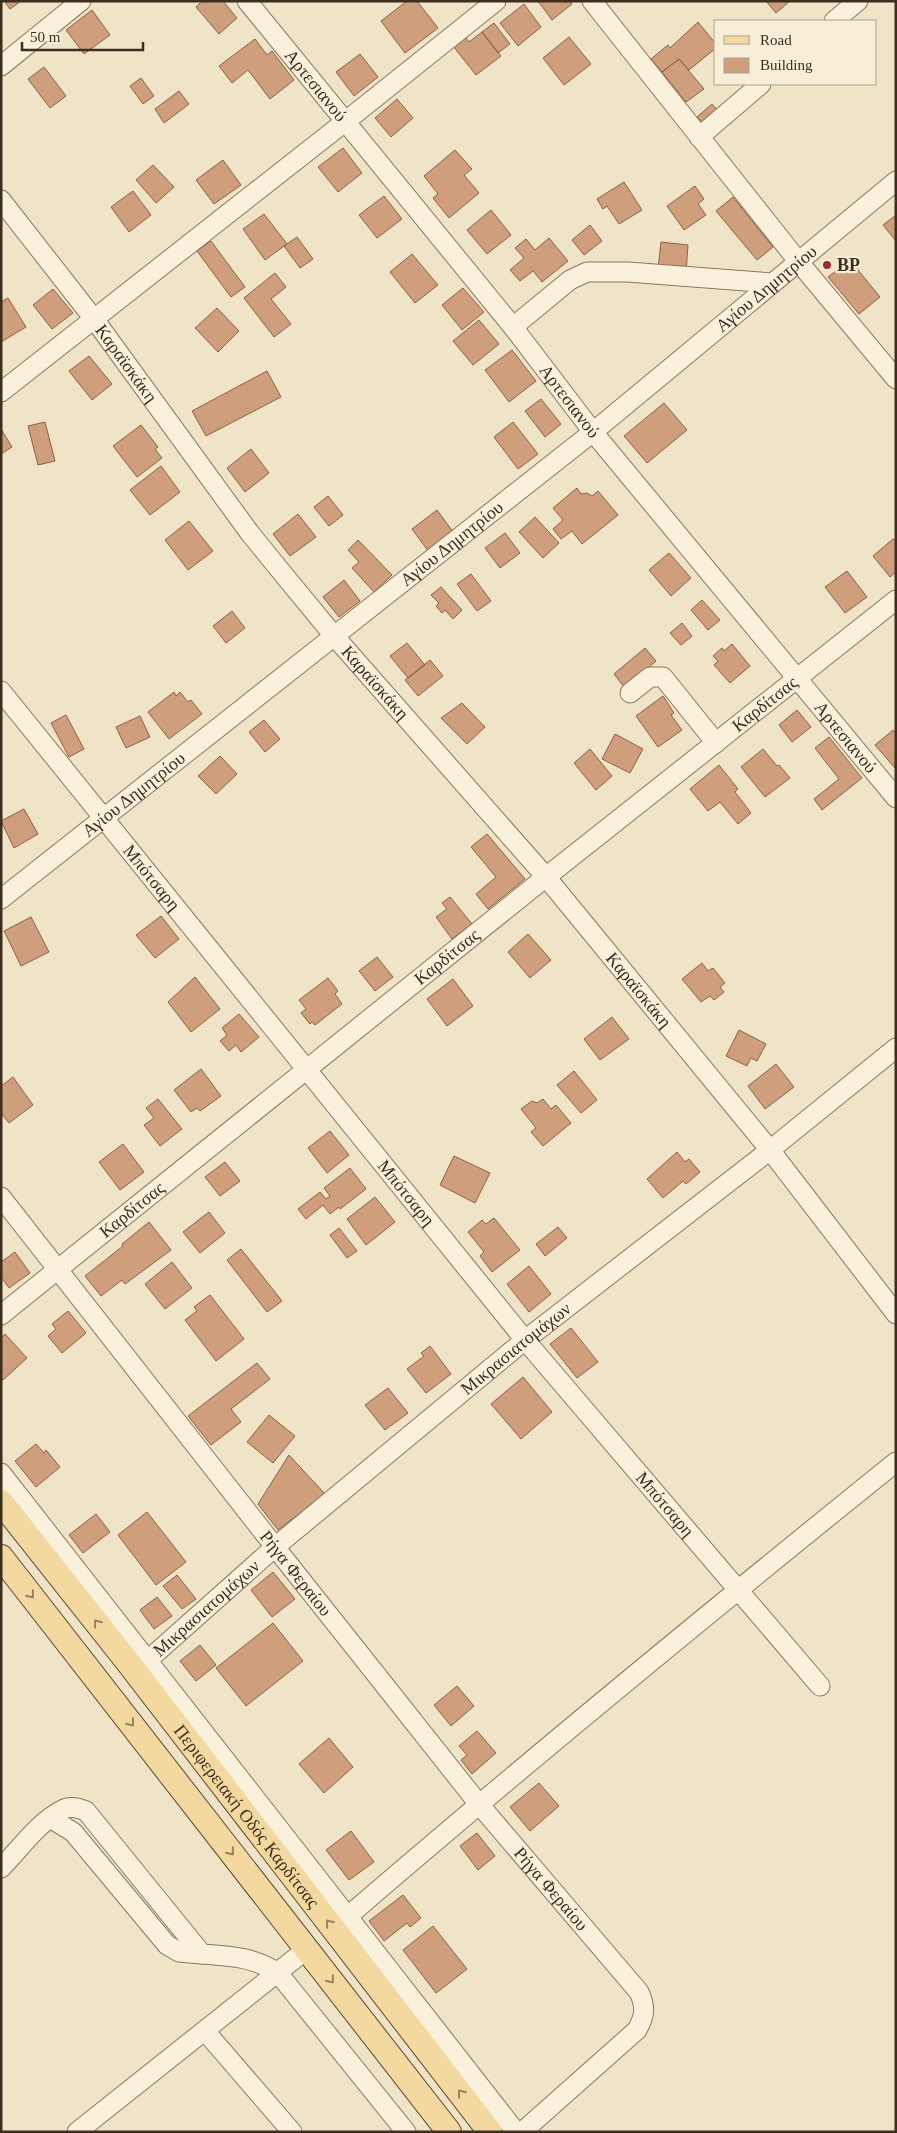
<svg xmlns="http://www.w3.org/2000/svg" width="897" height="2133" viewBox="0 0 897 2133" font-family="'Times New Roman',serif">
<rect width="100%" height="100%" fill="#f0e4c8"/>
<path fill="#cf9f7d" stroke="#8d5f41" d="M4 1H21L10 9Z
M202 1H223L237 18 219 34 196 7Z
M407 1H417L438 28 405 53 381 21Z
M538 1H570L572 4 552 20Z
M766 1H790L776 13Z
M524 4 541 27 518 46 500 23Z
M92 10 110 35 84 54 66 30Z
M698 22 716 44V48L689 70 679 59 662 72 651 59 668 45 670 48Z
M494 23 510 44 498 53 482 32Z
M482 32 501 56 476 75 453 46 465 37 469 42Z
M569 37 591 64 564 85 543 58Z
M255 39 267 55 272 51 294 80 270 99 248 70 232 83 219 66Z
M360 54 378 77 354 96 336 72Z
M679 59 704 89 686 102 662 72Z
M44 67 66 96 50 108 28 79Z
M141 78 154 96 143 104 130 86Z
M179 91 189 104 164 123 155 109Z
M397 99 413 118 391 137 375 118Z
M712 104 719 112 705 126 697 117Z
M343 148 362 173 338 192 318 167Z
M455 150 472 169 464 175 479 193 449 218 433 198 438 194 424 176Z
M223 160 241 185 214 204 196 180Z
M153 165 174 187 156 203 136 180Z
M624 182 642 210 619 224 607 206 603 209 597 199Z
M695 186 704 199 698 204 706 215 684 230 667 206Z
M133 191 151 215 129 232 111 207Z
M384 196 402 219 377 238 359 215Z
M733 197 773 247 757 260 716 211Z
M491 210 511 235 487 254 467 230Z
M264 214 287 244 265 260 243 229Z
M896 215V241L883 225Z
M590 225 602 241 584 255 572 240Z
M297 237 313 259 300 268 284 246Z
M549 238 568 261 542 282 533 271 520 281 510 270 524 258 515 248 526 239 535 250Z
M211 241 245 287 231 297 197 251Z
M661 242 688 245 686 272 658 269Z
M412 254 438 285 415 303 390 272Z
M850 260 880 297 859 314 828 277Z
M275 273 286 287 271 299 291 324 274 337 244 298Z
M463 288 484 312 462 330 442 305Z
M53 289 73 313 52 329 33 305Z
M8 298 26 327 1 342V302Z
M217 308 239 331 218 352 195 328Z
M479 320 499 344 473 365 453 341Z
M512 350 536 381 509 402 485 370Z
M89 356 112 384 92 400 69 371Z
M267 371 281 397 206 436 192 411Z
M541 399 561 424 545 437 525 411Z
M664 403 687 430 647 463 624 436Z
M45 422 55 461 38 465 28 426Z
M513 422 538 454 518 469 494 437Z
M141 425 158 447 155 449 162 458 137 477 113 446Z
M1 429 12 447 1 454Z
M251 449 269 473 245 492 227 468Z
M161 466 180 492 150 515 130 490Z
M577 488 581 494 587 493 592 496 598 491 618 515 582 544 572 531 561 539 553 529 563 520 553 508Z
M328 496 343 515 329 526 314 507Z
M437 510 454 533 429 552 412 529Z
M298 514 316 537 290 556 273 534Z
M535 517 559 543 543 558 519 532Z
M189 521 213 551 188 570 165 540Z
M505 533 520 553 500 568 485 548Z
M893 539 896 541V572L890 577 873 556Z
M358 540 392 575 374 592 352 568 359 562 348 550Z
M669 553 691 578 671 596 649 570Z
M847 571 867 597 845 613 825 587Z
M471 574 491 601 477 611 457 584Z
M344 580 360 601 339 617 323 597Z
M441 587 462 610 453 619 445 610 442 613 436 606 439 603 431 595Z
M702 600 720 620 708 630 691 610Z
M232 611 245 628 226 643 213 626Z
M682 623 692 636 681 645 670 633Z
M407 643 425 665 408 678 390 656Z
M732 644 750 666 730 683 714 665 718 661 713 656 722 648 724 651Z
M645 648 656 661 625 688 614 674Z
M430 660 443 676 418 696 405 680Z
M174 692 176 696 180 692 188 702 191 700 202 714 169 739 148 712Z
M663 696 674 713 671 715 682 730 658 747 636 716Z
M462 703 485 727 467 744 441 718Z
M797 710 811 727 792 742 779 725Z
M66 715 84 749 69 757 51 723Z
M140 716 150 737 126 748 116 727Z
M264 720 280 739 265 752 249 732Z
M893 730 896 734 895 768 875 745Z
M615 734 643 749 630 773 602 759Z
M829 737 862 778 822 810 814 799 839 779 815 748Z
M590 749 612 776 596 790 574 763Z
M763 749 777 766 779 765 790 778 765 797 741 767Z
M220 756 237 774 216 794 198 776Z
M719 765 738 789 735 792 751 813 738 824 720 802 708 811 690 789Z
M24 809 38 834 14 848 1 821Z
M487 834 525 879 488 909 476 894 496 877 471 847Z
M450 897 472 924 452 939 436 917 447 909 442 903Z
M161 916 179 939 155 958 136 935Z
M31 917 49 952 21 966 4 931Z
M528 934 551 960 530 978 508 952Z
M377 957 393 977 375 991 359 971Z
M702 963 708 971 713 968 725 983 720 987 724 992 714 1000 710 996 701 1002 682 979Z
M195 977 220 1009 191 1032 168 1002Z
M328 978 338 991 335 994 342 1004 315 1025 312 1022 310 1024 301 1013 306 1009 299 1000Z
M453 979 473 1006 447 1026 427 999Z
M239 1014 259 1037 241 1052 236 1045 229 1051 220 1041 227 1035 222 1028Z
M612 1017 629 1039 600 1060 584 1039Z
M739 1030 766 1044 757 1061 751 1058 747 1066 726 1056Z
M776 1064 794 1087 765 1109 748 1086Z
M201 1069 221 1096 200 1111 197 1108 191 1112 174 1090Z
M574 1071 597 1100 581 1113 557 1085Z
M13 1077 33 1105 9 1123 1 1113V1086Z
M158 1099 182 1129 160 1146 144 1125 154 1118 146 1108Z
M543 1099 551 1109 556 1105 571 1123 543 1146 531 1132 536 1128 521 1109 532 1101 537 1103Z
M330 1131 349 1155 327 1173 308 1148Z
M123 1144 144 1172 120 1190 99 1162Z
M677 1152 685 1162 689 1159 700 1172 686 1184 683 1181 663 1198 647 1179Z
M454 1156 490 1173 475 1203 440 1185Z
M225 1162 240 1181 220 1196 205 1177Z
M350 1168 366 1189 340 1209 339 1207 330 1214 323 1205 306 1219 298 1209 320 1192 326 1199 330 1196 324 1188Z
M375 1197 395 1222 366 1245 347 1219Z
M209 1212 225 1233 200 1253 183 1232Z
M494 1218 520 1250 492 1272 480 1256 484 1252 468 1232 482 1220 486 1224Z
M149 1222 171 1250 125 1284 122 1280 101 1296 85 1276 123 1246 122 1244Z
M558 1227 567 1238 545 1256 536 1244Z
M339 1228 357 1251 347 1258 330 1235Z
M241 1249 282 1301 267 1312 227 1260Z
M15 1252 30 1273 9 1288 1 1277V1262Z
M172 1262 192 1288 165 1309 145 1284Z
M529 1266 551 1294 529 1312 507 1284Z
M210 1295 244 1339 216 1361 185 1320 197 1311 194 1307Z
M68 1311 86 1333 62 1353 48 1336 56 1329 52 1324Z
M571 1328 598 1362 577 1378 550 1344Z
M5 1334 27 1358 3 1380 1 1377V1338Z
M430 1346 451 1374 426 1393 407 1369 424 1356 421 1353Z
M257 1363 270 1379 231 1409 241 1422 211 1445 188 1416Z
M523 1377 552 1412 521 1439 491 1404Z
M388 1388 408 1413 385 1430 365 1405Z
M269 1415 295 1436 273 1463 247 1442Z
M36 1444 44 1453 46 1450 60 1467 36 1487 15 1461Z
M289 1455 325 1494 278 1530 258 1504Z
M147 1512 186 1562 156 1585 118 1535Z
M96 1514 110 1532 83 1553 69 1535Z
M273 1572 295 1599 272 1617 251 1590Z
M177 1575 196 1599 182 1609 163 1586Z
M157 1597 172 1616 154 1629 140 1610Z
M273 1623 303 1661 246 1706 216 1668Z
M200 1645 216 1665 196 1681 180 1661Z
M457 1686 474 1706 451 1726 434 1705Z
M477 1731 496 1753 472 1774 461 1760 467 1755 459 1746Z
M329 1738 353 1767 324 1793 299 1764Z
M539 1783 559 1806 530 1831 510 1807Z
M351 1831 374 1862 349 1880 326 1850Z
M477 1833 495 1856 478 1870 460 1846Z
M403 1895 421 1918 410 1927 407 1923 384 1941 369 1921Z
M433 1926 467 1969 436 1993 403 1950Z"/>
<g fill="none" stroke-linecap="round" stroke-linejoin="round">
<g stroke="#8d765c" stroke-width="21">
<g id="minor">
<path id="s1" d="M247 1 513 327 593 432 896 798"/>
<path d="M592 1 798 261 896 379"/>
<path d="M834 21 858 1"/>
<path d="M1 66 81 1"/>
<path d="M699 137 761 84"/>
<path id="s2" d="M1 200 94 319 249 532 279 569 335 637 546 877 770 1150 896 1314"/>
<path d="M513 327 570 280 587 272H628L772 283"/>
<path d="M1 392 346 121 496 1"/>
<path id="s3" d="M1 691 525 1340 820 1686"/>
<path d="M630 693 650 677H663L716 743"/>
<path id="s4" d="M1 899 593 432 896 181"/>
<path id="s5" d="M1 1197 275 1547 478 1803 639 1992C646 2007 645 2016 637 2030L522 2132"/>
<path id="s6" d="M1 1315 546 877 896 600"/>
<path d="M1 1473 516 2132"/>
<path id="s7" d="M148 1660 275 1547 525 1340 770 1150 896 1048"/>
<path d="M50 1818 73 1832 167 1945 179 1952 202 1954"/>
<path d="M1 1868C20 1849 39 1821 64 1809 71 1806 79 1808 86 1811L202 1954C230 1956 254 1957 278 1973L406 2132"/>
<path d="M347 1917C527 1762 711 1611 896 1462"/>
<path d="M205 2031 292 2132"/>
<path d="M77 2132 307 1949"/>
</g>
</g>
<g stroke="#5b4430" stroke-width="26">
<g id="major">
<path id="s8" d="M1 1502 127 1661 490 2132"/>
<path d="M1 1557 449 2132"/>
</g>
</g>
<use href="#minor" stroke="#faf1dc" stroke-width="19"/>
<use href="#major" stroke="#f3d9a0" stroke-width="24"/>
</g>
<defs><path id="oneway-chevron" d="M-2-3.5L2.5 0L-2 3.5" fill="none" stroke-width="1.6" stroke-linecap="round" stroke-linejoin="round" transform="scale(1.25)"/></defs>
<g stroke="#988460">
<use href="#oneway-chevron" transform="translate(31 1595) rotate(52)"/>
<use href="#oneway-chevron" transform="translate(97 1623) rotate(-128)"/>
<use href="#oneway-chevron" transform="translate(131 1723) rotate(52)"/>
<use href="#oneway-chevron" transform="translate(231 1852) rotate(52)"/>
<use href="#oneway-chevron" transform="translate(329 1923) rotate(-128)"/>
<use href="#oneway-chevron" transform="translate(331 1980) rotate(52)"/>
<use href="#oneway-chevron" transform="translate(461 2093) rotate(-128)"/>
</g>
<circle fill="#9e2a2b" stroke="#f7eed8" stroke-width="2" cx="827" cy="265" r="5"/>
<g text-anchor="middle" stroke-width="4.5" stroke-linejoin="round" paint-order="stroke">
<g font-size="18" fill="#3d2e20" stroke="#f7eed8">
<text dy="6" stroke="none"><textPath href="#s1" startOffset="109">Αρτεσιανού</textPath></text>
<text dy="6" stroke="none"><textPath href="#s4" startOffset="979">Αγίου Δημητρίου</textPath></text>
<text dy="6" stroke="none"><textPath href="#s2" startOffset="206">Καραϊσκάκη</textPath></text>
<text dy="6" stroke="none"><textPath href="#s1" startOffset="514">Αρτεσιανού</textPath></text>
<text dy="6" stroke="none"><textPath href="#s4" startOffset="574">Αγίου Δημητρίου</textPath></text>
<text dy="6" stroke="none"><textPath href="#s2" startOffset="611">Καραϊσκάκη</textPath></text>
<text dy="6" stroke="none"><textPath href="#s6" startOffset="978">Καρδίτσας</textPath></text>
<text dy="6" stroke="none"><textPath href="#s1" startOffset="949">Αρτεσιανού</textPath></text>
<text dy="6" stroke="none"><textPath href="#s4" startOffset="169">Αγίου Δημητρίου</textPath></text>
<text dy="6" stroke="none"><textPath href="#s3" startOffset="240">Μπότσαρη</textPath></text>
<text dy="6" stroke="none"><textPath href="#s6" startOffset="572">Καρδίτσας</textPath></text>
<text dy="6" stroke="none"><textPath href="#s2" startOffset="1016">Καραϊσκάκη</textPath></text>
<text dy="6" stroke="none"><textPath href="#s3" startOffset="645">Μπότσαρη</textPath></text>
<text dy="6" stroke="none"><textPath href="#s6" startOffset="168">Καρδίτσας</textPath></text>
<text dy="6" stroke="none"><textPath href="#s7" startOffset="482">Μικρασιατομάχων</textPath></text>
<text dy="6" stroke="none"><textPath href="#s3" startOffset="1050">Μπότσαρη</textPath></text>
<text dy="6" stroke="none"><textPath href="#s5" startOffset="478">Ρήγα Φεραίου</textPath></text>
<text dy="6" stroke="none"><textPath href="#s7" startOffset="78">Μικρασιατομάχων</textPath></text>
<text dy="6" stroke="none"><textPath href="#s8" startOffset="399">Περιφερειακή Οδός Καρδίτσας</textPath></text>
<text dy="6" stroke="none"><textPath href="#s5" startOffset="884">Ρήγα Φεραίου</textPath></text>
</g>
<g font-size="18" font-weight="bold" fill="#3d2e20" stroke="#f7eed8" text-anchor="start">
<text x="837" y="271">BP</text>
</g>
</g>
<rect width="897" height="2133" fill="none" stroke="#3d2e20" stroke-width="5"/>
<rect x="714" y="20" width="162" height="65" fill="#f7eed8" stroke="#ada18e"/>
<rect x="724" y="36" width="25" height="8" fill="#f3d9a0" stroke="#ada18e"/>
<text x="760" y="45" font-size="15" fill="#3d2e20">Road</text>
<rect x="724" y="58" width="25" height="15" fill="#cf9f7d" stroke="#ada18e"/>
<text x="760" y="70" font-size="15" fill="#3d2e20">Building</text>
<path d="M22 42v8h121v-8" fill="none" stroke="#3d2e20" stroke-width="2.5"/>
<text x="30" y="42" font-size="15" fill="#3d2e20" stroke="#f7eed8" stroke-width="4" paint-order="stroke">50 m</text>
</svg>
